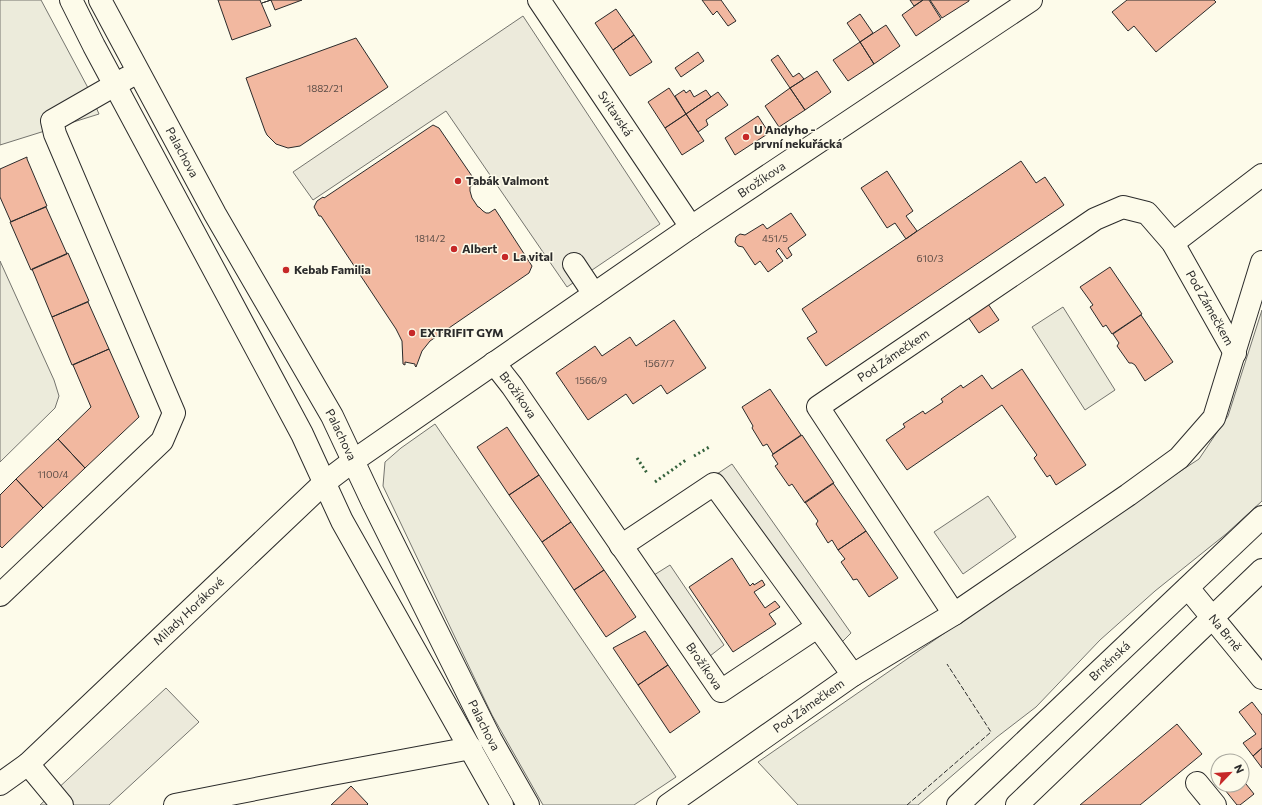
<svg xmlns="http://www.w3.org/2000/svg" width="1262" height="805" viewBox="0 0 1262 805" font-family="Commissioner,sans-serif">
<rect width="100%" height="100%" fill="#fdfbea"/>
<path fill="#ecebdb" stroke="#74746e" d="M0 0H41L87 86 99 114 0 145Z
M0 261 54 380 59 396 55 408 0 462Z
M1063 307 1115 390 1085 410 1032 327Z
M1262 310V501L1226 534 1155 591 1100 640 1036 707 997 737 918 805H798L758 762 1150 491 1199 459 1228 416Z
M435 424 676 777 634 805H543L492 715 383 486 385 462 401 448Z"/>
<path fill="#eceadb" stroke="#74746e" d="M523 16 660 224 567 287 446 111 313 200 293 172Z
M732 464 851 633 840 644 717 474Z
M988 496 1016 537 963 574 934 532Z
M670 565 724 645 710 656 654 575Z
M166 688 199 722 109 805H40Z"/>
<path fill="#f2b8a0" stroke="#2b2b2b" d="M218 0H260L271 26 232 40Z
M271 0H302L275 10 271 0 262 3Z
M702 0H721L736 21 728 26 717 11 713 15Z
M910 0H923L914 6Z
M923 0H929L941 19 916 36 902 15Z
M930 0H969V1L942 18Z
M1127 0H1214L1216 2 1156 52 1134 26 1128 31 1112 12Z
M616 9 634 35 613 50 595 23Z
M860 14 873 33 860 42 847 23Z
M886 25 900 46 874 64 860 42Z
M634 35 652 62 630 76 613 50Z
M356 38 388 87 300 146 288 148 276 144 267 135 265 131 246 78Z
M860 42 874 64 848 81 833 60Z
M698 52 704 61 681 77 675 68Z
M778 55 793 77 799 73 804 79 790 88 771 60Z
M817 71 831 92 805 110 790 88Z
M669 88 686 114 665 128 648 102Z
M790 88 805 110 779 127 765 106Z
M684 90 686 93 690 90 694 97 706 90 711 97 686 114 675 96Z
M718 92 728 105 706 120 708 125 698 132 686 114Z
M686 114 704 141 682 155 665 128Z
M758 116 769 133 735 155 725 138Z
M433 125 439 128 476 182 470 187V191L472 198 478 207H479L483 211 486 213H489L495 209 532 266 529 273 430 341 422 351 416 367 415 366V364L405 362V365L403 364 402 341 396 329 321 216H319L314 207 317 201 323 197 324 198Z
M27 157V159L47 206 11 222 0 197V169Z
M1021 161 1036 183 1045 177 1064 205 826 366 807 338 817 332 802 309Z
M887 171 913 211 906 216 917 231 906 239 895 223 887 228 861 188Z
M46 207 67 254 31 270 10 222Z
M791 213 806 235 788 248 792 255 787 259 779 248 776 251 783 261 768 272 760 261 755 265 743 247 738 246 735 242 736 237 740 234 745 235 763 224 767 229Z
M68 253 89 301 52 317 32 269Z
M1110 267 1142 314 1112 334 1106 325 1103 327 1090 307 1093 305 1080 287Z
M88 302 109 349 72 365 52 317Z
M988 304 999 320 979 333 968 317Z
M1141 315 1173 362 1145 381 1135 365 1132 363H1129L1117 346 1119 343 1113 334Z
M674 320 706 368 667 394 661 385 633 404 626 394 588 420 556 373 595 346 602 356 630 337 636 346Z
M109 349 139 417 85 468 58 439 91 407 73 365Z
M1022 369 1086 465 1056 485 1050 475 1047 477 1040 467 1034 458 1037 455 1002 405 907 470 886 440 905 427 903 424 923 411 925 414 943 402 941 399 961 385 963 388 982 375 992 389Z
M770 389 801 435 773 454 767 444 763 446 752 428 753 426 742 407Z
M507 427 539 475 509 495 477 447Z
M802 435 834 483 805 503 792 484 789 486 775 466 778 464 772 455Z
M58 439 85 468 43 508 16 479Z
M539 475 571 522 542 542 509 495Z
M16 479 43 508 2 548 0 546V495Z
M833 483 866 531 838 550 832 540 828 543 816 524 818 521 805 502Z
M571 522 604 570 574 590 542 542Z
M866 531 898 578 869 597 857 579 853 580 852 578 841 562 845 559 838 550Z
M732 558 750 586 753 583 754 585 762 580 765 585 754 592 765 608 775 601 780 607 769 614 776 624 733 652 689 587Z
M604 570 636 617 606 637 574 590Z
M645 631 668 665 638 685 613 648Z
M668 665 700 712 670 733 638 685Z
M1252 702 1262 715V748L1253 756 1243 743 1256 734 1239 712Z
M1177 724 1202 754 1140 805H1080Z
M1262 748V768L1253 756Z
M1242 779 1254 794 1240 805H1237L1221 785H1242Z
M351 786 368 804 367 805H331Z"/>
<g fill="none" stroke-linecap="round" stroke-linejoin="round">
<g stroke="#2b2b2b" stroke-width="24">
<g id="minor">
<path d="M71 0 94 46 302 434 342 521 502 805"/>
<path id="s1" d="M100 0 215 214 332 416 373 503 491 740 528 805"/>
<path id="s2" d="M539 0 691 227"/>
<path d="M1173 243 1262 175"/>
<path d="M574 264 594 294"/>
<path id="s3" d="M494 363 512 386 721 691 817 627"/>
<path d="M621 546 714 484 853 675"/>
<path id="s4" d="M1188 588 1262 678"/>
<path d="M0 595 162 441 174 413 55 134 52 121 127 78"/>
<path id="s5" d="M954 614 818 407 1095 219 1123 207 1147 213 1173 243 1235 353"/>
<path d="M28 764 62 805"/>
<path d="M1197 783 1215 805"/>
<path id="s6" d="M0 784 28 764 324 483 353 461 691 227 1031 0"/>
<path d="M175 805 321 776 471 748"/>
<path id="s7" d="M668 805 853 675 954 614 1128 495 1179 458 1214 418 1262 262"/>
</g>
</g>
<g stroke="#2b2b2b" stroke-width="24">
<g id="major">
<path id="s8" d="M958 805 1262 517"/>
<path d="M1017 805 1262 570"/>
</g>
</g>
<use href="#minor" stroke="#fdfbea" stroke-width="22"/>
<use href="#major" stroke="#fdfbea" stroke-width="22"/>
<path stroke="#34623c" stroke-width="3" stroke-dasharray="2 3" stroke-linecap="butt" d="M694 456 711 446
M637 458 647 473
M655 482 686 460"/>
<path stroke="#2b2b2b" stroke-width="1" stroke-dasharray="5 2" stroke-linecap="butt" d="M907 805 991 732 947 664"/>
</g>
<g fill="#c62828" stroke="#fdfbea" stroke-width="1.5">
<circle cx="746" cy="137" r="4"/>
<circle cx="458" cy="181" r="4"/>
<circle cx="454" cy="249" r="4"/>
<circle cx="505" cy="257" r="4"/>
<circle cx="286" cy="270" r="4"/>
<circle cx="412" cy="333" r="4"/>
</g>
<g text-anchor="middle" stroke-width="3" stroke-linejoin="round" paint-order="stroke">
<g font-size="10" fill="#5d4e48">
<text x="325" y="92">1882/21</text>
<text x="430" y="242">1814/2</text>
<text x="775" y="242">451/5</text>
<text x="930" y="262">610/3</text>
<text x="659" y="367">1567/7</text>
<text x="591" y="384">1566/9</text>
<text x="53" y="478">1100/4</text>
</g>
<g font-size="12" fill="#2b2b2b" stroke="#fdfbea">
<text dy="4" stroke="none"><textPath href="#s2" startOffset="137">Svitavská</textPath></text>
<text dy="4" stroke="none"><textPath href="#s1" startOffset="173">Palachova</textPath></text>
<text dy="4" stroke="none"><textPath href="#s6" startOffset="975">Brožíkova</textPath></text>
<text dy="4" stroke="none"><textPath href="#s5" startOffset="752">Pod Zámečkem</textPath></text>
<text dy="4" stroke="none"><textPath href="#s5" startOffset="339">Pod Zámečkem</textPath></text>
<text dy="4" stroke="none"><textPath href="#s3" startOffset="40">Brožíkova</textPath></text>
<text dy="4" stroke="none"><textPath href="#s1" startOffset="497">Palachova</textPath></text>
<text dy="4" stroke="none"><textPath href="#s6" startOffset="256">Milady Horákové</textPath></text>
<text dy="4" stroke="none"><textPath href="#s4" startOffset="58">Na Brně</textPath></text>
<text dy="4" stroke="none"><textPath href="#s8" startOffset="209">Brněnská</textPath></text>
<text dy="4" stroke="none"><textPath href="#s3" startOffset="369">Brožíkova</textPath></text>
<text dy="4" stroke="none"><textPath href="#s7" startOffset="172">Pod Zámečkem</textPath></text>
<text dy="4" stroke="none"><textPath href="#s1" startOffset="821">Palachova</textPath></text>
</g>
<g font-size="12" font-weight="bold" fill="#2b2b2b" stroke="#fdfbea" text-anchor="start">
<text x="754" y="134">U Andyho -<tspan x="754" dy="14">první nekuřácká</tspan></text>
<text x="466" y="185">Tabák Valmont</text>
<text x="462" y="253">Albert</text>
<text x="513" y="261">La vital</text>
<text x="294" y="274">Kebab Familia</text>
<text x="420" y="337">EXTRIFIT GYM</text>
</g>
</g>
<g transform="translate(1230 773) rotate(65)"><circle r="19" fill="#fdfbea" stroke="#a9a89e"/>
<path d="M0-3L7 15L0 10L-7 15Z" fill="#c62828"/>
<text y="-6" font-size="11" font-weight="bold" text-anchor="middle" fill="#2b2b2b">N</text>
</g>
</svg>
